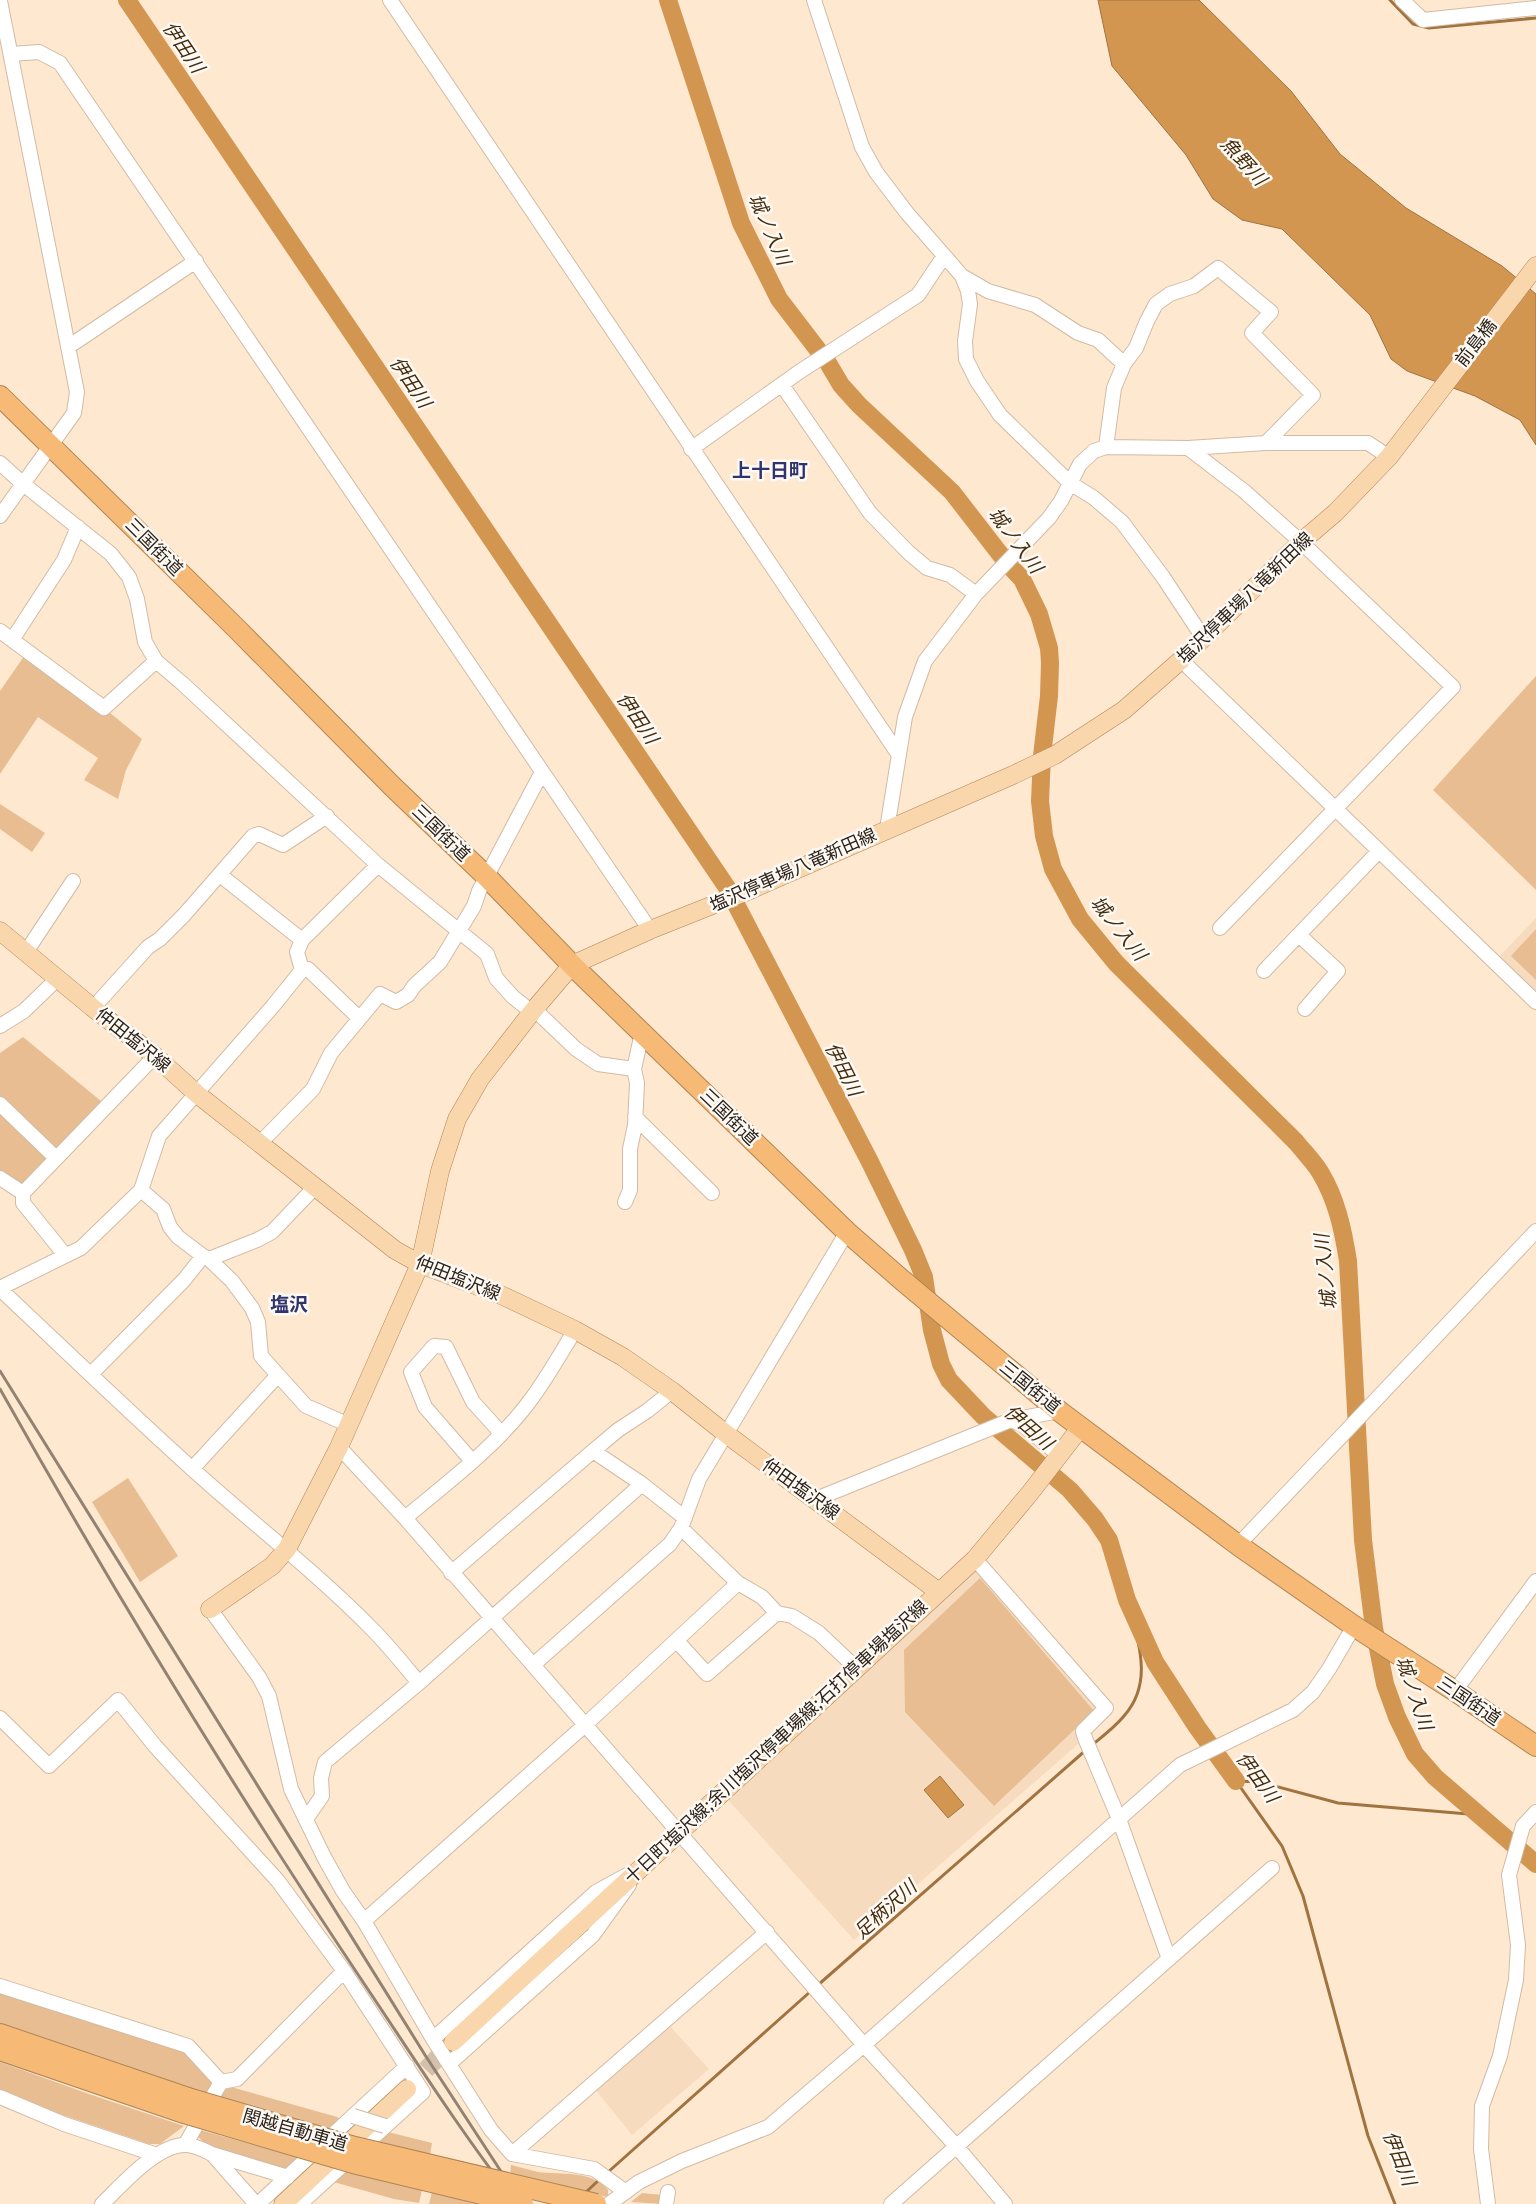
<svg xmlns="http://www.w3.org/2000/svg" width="1536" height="2204" viewBox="0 0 1536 2204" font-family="'IBM Plex Sans','Noto Sans JP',sans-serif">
<rect width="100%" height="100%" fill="#ffe8d0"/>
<path fill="#f7dbbe" d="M1536 918V1002L1494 962Z
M975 1559 1106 1708 1085 1738 854 1940 721 1792Z
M667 2023 709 2069 632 2135 594 2088Z"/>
<path fill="#e7bd91" d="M27 652 104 708 142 739 126 770 118 799 84 780 98 758 38 717 0 774V691Z
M1536 676V890L1433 790Z
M0 804 45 833 32 852 0 829Z
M1536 929V980L1511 956Z
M23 1037 107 1106 23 1193 0 1178V1053Z
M128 1478 178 1556 140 1582 92 1502Z
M980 1578 1094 1711 994 1806 905 1712 904 1650Z
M0 1993 186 2052 201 2066 208 2078 214 2081 206 2095 48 2041 0 2023Z
M0 2062 89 2094 184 2126 160 2144H149L36 2106 0 2091Z
M231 2087 337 2117 344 2121 334 2130 216 2097 220 2092Z
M198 2130H200L304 2159 292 2172 213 2150 198 2137Z
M384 2131 432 2143 430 2155 374 2141Z
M511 2165C520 2167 529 2170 538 2172 560 2175 593 2170 608 2190V2197L510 2175Z
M342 2170 422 2190 419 2203 394 2199 330 2181Z
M432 2192 478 2204H429Z
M642 2193 663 2195 662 2204 631 2202Z"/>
<path fill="#d29650" stroke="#a07340" d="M1098 0H1199L1291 91 1340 154 1406 208 1502 266 1536 294V445L1520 420 1475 396 1407 371 1391 359 1370 315 1282 229 1242 220 1213 199 1186 155 1112 66Z
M940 1776 964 1805 948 1818 924 1790Z"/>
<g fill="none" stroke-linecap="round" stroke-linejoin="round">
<path stroke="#a07340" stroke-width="3" d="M1390 0 1413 24 1429 28 1536 18
M1092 1745C1103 1736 1115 1727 1124 1716 1155 1681 1137 1639 1127 1600
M1236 1781 1282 1846 1303 1896 1368 2136 1395 2204
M1237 1781 1260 1782 1338 1803 1480 1815
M818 1985 1086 1750
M607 2173 811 1991
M585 2193 600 2179"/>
<path stroke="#d29650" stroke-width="18" d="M127 0 728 889 869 1160 913 1250 924 1277 932 1330 941 1364 949 1380 983 1416 1070 1490 1095 1519 1109 1540 1127 1600 1155 1662 1197 1727 1236 1781
M668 0 741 223 779 299 828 363 841 385 859 405 952 492 1007 563 1022 579 1039 614 1049 648 1050 663 1049 696 1042 756 1040 801 1044 836 1053 869 1080 919 1116 963 1296 1142C1304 1152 1314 1162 1320 1172 1337 1200 1343 1230 1348 1261L1363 1540 1374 1628 1385 1684 1397 1717 1415 1754 1435 1777 1536 1864"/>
<path stroke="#d5c0ab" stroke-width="18" stroke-dasharray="18 9" stroke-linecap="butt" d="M407 2089 453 2042"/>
<g stroke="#d1bba4" stroke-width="16">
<path id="minor" d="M390 0 899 755
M814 0 862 147 876 172 907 213 962 276 968 291 970 304 965 341 966 359 977 381 1000 415 1070 483 1094 498 1122 522 1163 577 1204 639
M1402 0 1423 20 1536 8
M0 1 77 392 74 413 0 516
M11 54 39 52 60 63 650 930
M962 276 988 291 1035 305 1078 333 1098 340 1124 364
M68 347 196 261
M782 385 870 513 909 553 927 568 950 575 976 594
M1106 447 1114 388 1124 364 1136 348 1147 321 1156 304 1170 294 1194 286 1218 268 1271 312 1252 333 1313 395 1266 443
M1188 448 1244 491 1301 542 1453 687 1220 928
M691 449 799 372 918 295 944 256
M0 463 22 483 111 554 129 577 137 599 145 642 156 661 183 684 378 865 487 954 496 978 513 997 532 1012
M0 631 104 708 156 661
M12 640 64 560 78 527
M1181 660 1536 1002
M887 829 905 717 925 661 976 594 1049 518 1061 501 1080 464 1094 451 1106 447 1188 448 1266 443H1368L1389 457
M220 875 302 940
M1299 935 1338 971 1305 1009
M26 952 73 881
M302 970 308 969 359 1018
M1264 971 1379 851
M93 1008 148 947 160 939 184 915 253 836 259 834 283 845 327 816
M534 1009 576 1049 598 1064 634 1069
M0 1026 24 1011 58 978
M0 1104 56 1158
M635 1117 712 1193
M260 1143 313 1089 331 1053 380 994 396 1002 408 995 414 986 440 962 474 906 479 891 542 772
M0 1178 23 1193
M141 1190 163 1209 170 1227 178 1237 203 1256
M625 1202 630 1190V1149L635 1125 637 1083 634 1069 642 1033
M65 1255 23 1203V1193L155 1056
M0 1288 81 1248 141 1190 159 1136 273 1006 302 970 297 952 302 940 378 865
M0 1289C66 1351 132 1415 199 1475 257 1527 318 1574 372 1629 389 1646 404 1665 419 1683
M91 1374 184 1280 203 1256 209 1259 257 1240 272 1232 315 1187
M278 1375 306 1406 349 1425
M1011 1420 1023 1425 1059 1455
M339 1447 405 1518 864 2045 957 2147 1005 2204
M593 1451 642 1484 685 1518
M472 1461 425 1407 411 1372 434 1346 446 1347 473 1402 501 1433
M192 1469 278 1375 261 1356 258 1322 252 1308 232 1281 209 1259
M816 1499 1011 1420 1059 1411
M405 1518C449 1481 498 1445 532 1398 548 1376 561 1353 575 1330
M681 1528 738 1583 762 1597 777 1613 792 1616 819 1633 856 1668
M1238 1545 1536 1231
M975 1559 1106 1708 1083 1731 1085 1738 1119 1819 1169 1959
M451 1573 593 1451 618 1430 647 1411 672 1391
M210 1609 259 1677 269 1696 291 1789 324 1857 343 1891 364 1921 433 2039 491 2130 512 2154 594 2169 626 2192
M677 1641 707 1674 777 1613
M533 1665 670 1544 681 1528 699 1479 847 1232
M1455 1691 1536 1581
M0 1718 49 1766 118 1700 155 1746 278 1881 344 1971 423 2092 300 2204
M306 1819 322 1796 321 1778 325 1762 419 1683 642 1484
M364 1921 585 1725 738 1583
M0 1986 188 2046 221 2082
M433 2039 596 1892 627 1875
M449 2064 593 1935 629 1885
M0 2097 64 2124 154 2154
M185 2145 221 2082 237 2079 344 1971
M212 2154 288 2177
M512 2154 767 1932
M102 2204C122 2185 157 2144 186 2145 195 2145 204 2150 212 2154L256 2204
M258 2204 407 2066
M609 2204 639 2182 682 2161 768 2127 864 2045 1180 1765 1293 1710 1313 1692 1329 1669 1354 1626
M666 2204 668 2192
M891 2204 1272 1868
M1488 2204 1481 2149 1482 2106 1500 2056 1516 1980 1518 1945 1509 1875 1523 1826 1536 1812"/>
</g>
<g stroke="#af8555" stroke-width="19">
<path id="major" d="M0 931 93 1008 155 1056 197 1094 395 1250 420 1264 501 1295 575 1330 623 1357 672 1391 725 1433 939 1592
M210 1609 272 1566 287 1549 339 1447 420 1264 440 1171 457 1119 480 1079 532 1012 572 965 650 930 743 893 1013 775 1055 755 1124 710 1181 660 1301 542 1335 513 1389 457 1536 266
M453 2042 975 1559 1030 1493 1081 1427
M283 2204 407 2089"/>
</g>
<g stroke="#af8555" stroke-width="22">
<path id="highway" d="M0 396 238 630 392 786 487 877 572 965 847 1232 902 1280 1059 1411 1238 1545 1354 1626 1455 1691 1536 1746
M0 2034 188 2098
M0 2050 184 2113"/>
</g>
<use href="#minor" stroke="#fff" stroke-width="14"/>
<use href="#major" stroke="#fad6ad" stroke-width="18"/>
<use href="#highway" stroke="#f6ba76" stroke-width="20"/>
<path stroke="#928272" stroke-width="3" d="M0 1371 425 2055 502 2173 527 2204
M0 1389C114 1592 235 1791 365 1985 414 2058 462 2134 517 2204"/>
<g stroke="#d1bba4" stroke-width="16" stroke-linecap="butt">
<path id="minor-bridge" d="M353 2116 385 2126"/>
</g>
<g stroke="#af8555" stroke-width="22" stroke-linecap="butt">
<path id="highway-bridge" d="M188 2098 355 2147 596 2204
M184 2113 353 2163 523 2204"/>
</g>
<use href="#minor-bridge" stroke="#fff" stroke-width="14"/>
<use href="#highway-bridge" stroke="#f6ba76" stroke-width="20"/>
</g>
<g text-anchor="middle" stroke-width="5" stroke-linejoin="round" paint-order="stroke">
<g font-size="18" fill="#2b2219" stroke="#fdf9f4">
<text transform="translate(1476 343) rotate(-52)" y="6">前島橋</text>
<text transform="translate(154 547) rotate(45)" y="6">三国街道</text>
<text transform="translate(1245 598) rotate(-44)" y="6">塩沢停車場八竜新田線</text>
<text transform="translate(441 833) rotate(44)" y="6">三国街道</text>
<text transform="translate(793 870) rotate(-24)" y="6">塩沢停車場八竜新田線</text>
<text transform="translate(133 1040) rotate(39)" y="6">仲田塩沢線</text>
<text transform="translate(729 1117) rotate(44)" y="6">三国街道</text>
<text transform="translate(458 1278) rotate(22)" y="6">仲田塩沢線</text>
<text transform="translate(1030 1387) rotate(39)" y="6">三国街道</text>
<text transform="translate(801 1489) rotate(36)" y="6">仲田塩沢線</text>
<text transform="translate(1469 1701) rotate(34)" y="6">三国街道</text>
<text transform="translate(776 1742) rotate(-43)" y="6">十日町塩沢線;余川塩沢停車場線;石打停車場塩沢線</text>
<text transform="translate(295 2130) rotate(16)" y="6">関越自動車道</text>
</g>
<g font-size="19" font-style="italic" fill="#452c0d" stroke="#fdf9f4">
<text transform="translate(184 47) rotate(56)" y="7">伊田川</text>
<text transform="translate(1244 161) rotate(48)" y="7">魚野川</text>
<text transform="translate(770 229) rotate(66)" y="7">城ノ入川</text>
<text transform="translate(411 382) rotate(56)" y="7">伊田川</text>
<text transform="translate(1016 540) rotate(53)" y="7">城ノ入川</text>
<text transform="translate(638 718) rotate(56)" y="7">伊田川</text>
<text transform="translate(1119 928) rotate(51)" y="7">城ノ入川</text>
<text transform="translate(844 1069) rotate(63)" y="7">伊田川</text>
<text transform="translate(1325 1272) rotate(-96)" y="7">城ノ入川</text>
<text transform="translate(1029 1427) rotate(41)" y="7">伊田川</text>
<text transform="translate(1415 1693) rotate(71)" y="7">城ノ入川</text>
<text transform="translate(1258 1777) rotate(54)" y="7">伊田川</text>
<text transform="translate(885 1909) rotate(-42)" y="7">足柄沢川</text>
<text transform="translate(1400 2158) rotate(68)" y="7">伊田川</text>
</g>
<g font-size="19" font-weight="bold" fill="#31336e" stroke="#fdf9f4">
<text x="770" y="477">上十日町</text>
<text x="289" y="1311">塩沢</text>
</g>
</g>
</svg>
